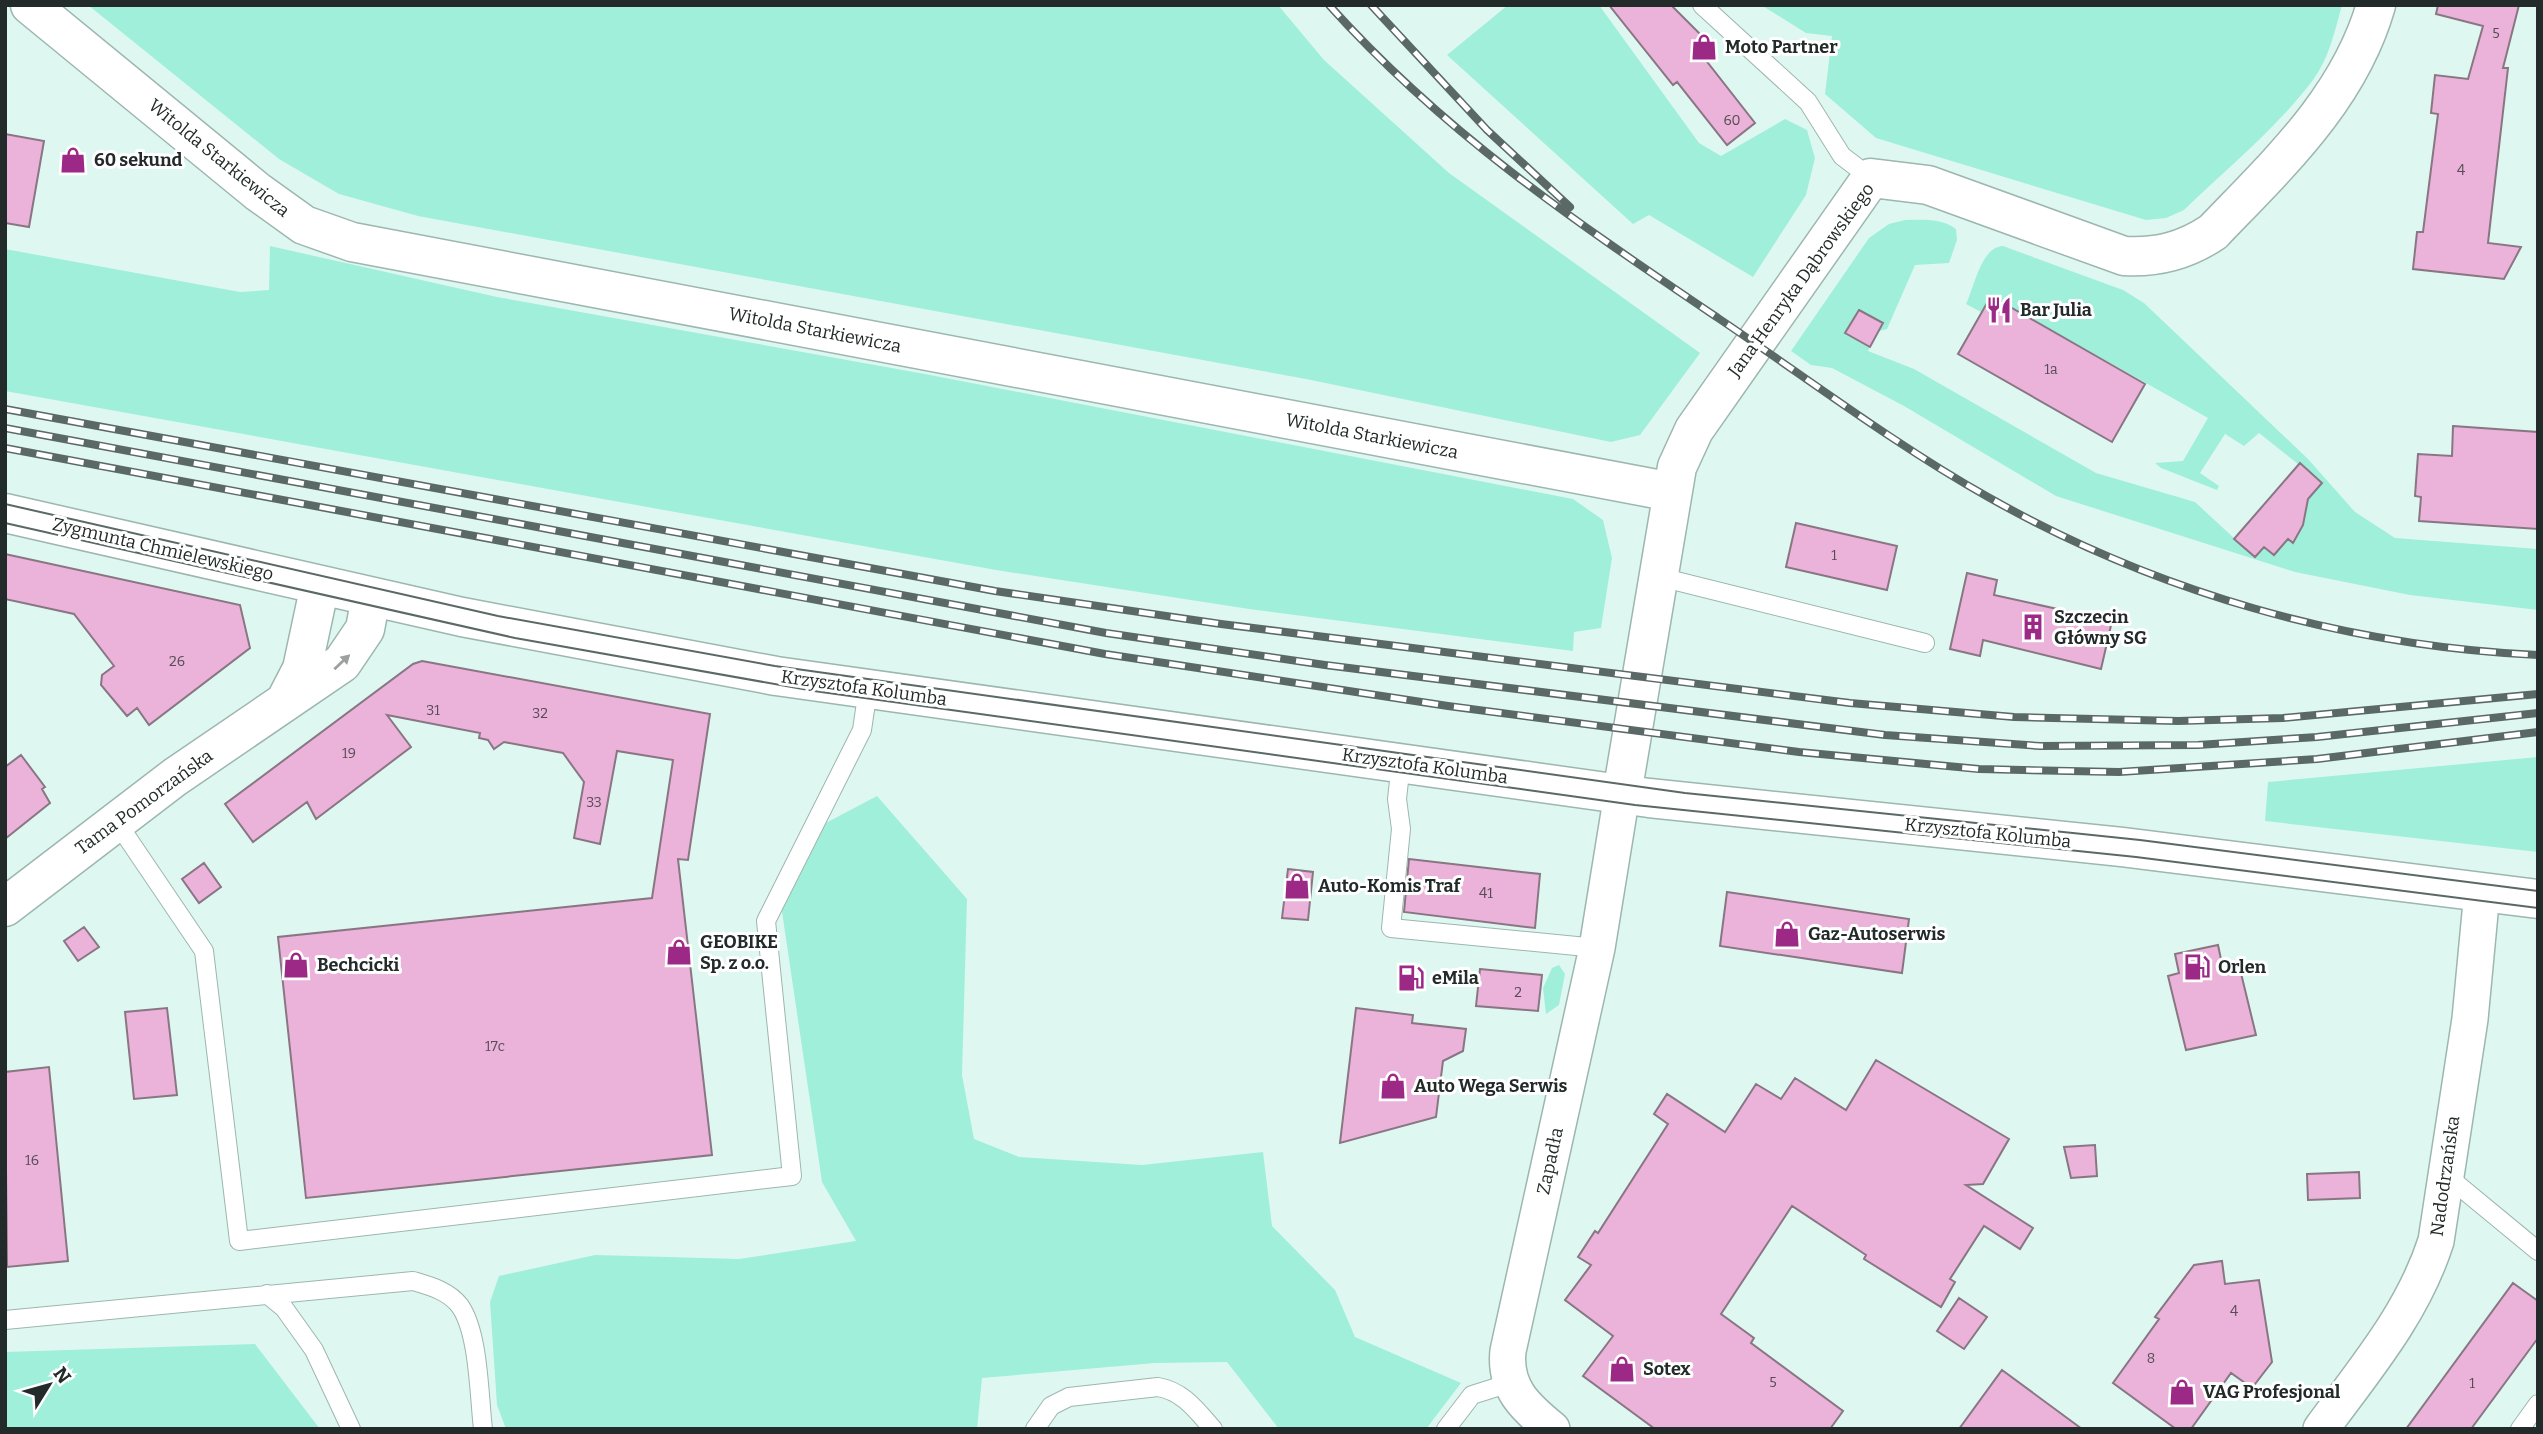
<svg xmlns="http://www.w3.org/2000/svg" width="2543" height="1434" viewBox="0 0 2543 1434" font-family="Bitter,serif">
<rect width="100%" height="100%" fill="#def8f1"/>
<path fill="#a0efda" d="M88 5H1278L1324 60 1449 173 1700 353 1640 435 1611 442 1306 379 418 216 339 194 279 159Z
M1508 5H1599L1699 143 1721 156 1785 119 1807 130 1815 158 1806 195 1753 277 1649 215 1633 224 1447 55Z
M1761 5H2342C2335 31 2329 58 2313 80 2277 128 2227 168 2184 210L2166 218 2146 220 1876 138 1825 94 1832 36 1806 33Z
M1905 220C1922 220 1941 218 1956 229L1957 240 1949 263 1915 265 1887 329 1879 331 1882 323 1859 310 1845 333 1870 347 1868 351 1914 369 2096 473 2195 502 2248 551 2257 555 2264 547 2288 539 2292 542 2303 525 2306 506 2304 503 2322 483 2259 433 2244 446 2225 434 2200 473 2219 486 2217 490 2161 468 2155 463 2183 461 2208 418 1991 296 1981 312 1966 304C1975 285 1981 247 2003 246L2123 290 2144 303 2308 459 2355 512 2395 538 2538 549V610L2410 595 2295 572 2056 496 1904 406 1832 368 1811 365 1791 351 1869 238 1889 224Z
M270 246 497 297 925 374 1573 499 1603 520 1612 558 1601 628 1574 632 1573 651 1249 609 996 570 5 391V249L240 292 269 290Z
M2538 757V852L2265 821 2268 782Z
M877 796 967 899 962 1075 974 1139 1019 1157 1142 1165 1263 1152 1272 1226 1335 1290 1355 1337 1461 1383 1426 1429H1279L1227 1362 1155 1363 982 1378 977 1429H506L497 1405 490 1302 499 1276 595 1255 739 1259 856 1241 822 1182 781 905 822 825Z
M1559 965 1565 974 1559 1005 1546 1014 1543 988 1552 968Z
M255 1344 320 1429H5V1352Z"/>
<path fill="#ebb2da" stroke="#897683" stroke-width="2" d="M1609 5H1671L1715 49 1705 59 1755 123 1727 145 1677 82 1673 85Z
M2438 5H2519L2503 68H2508L2488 243 2521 247 2504 279 2413 269 2417 232H2423L2438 114 2431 113 2435 75 2468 79 2483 26 2436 14Z
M5 134 44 141 29 227 5 223Z
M1991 296 2145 384 2112 442 1958 354Z
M1859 310 1883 323 1870 347 1845 333Z
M2453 426 2538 432V529L2419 521 2421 497 2415 496 2418 454 2452 456Z
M2300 463 2322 483 2308 499 2303 525 2293 543 2288 539 2274 555 2264 547 2255 557 2234 539Z
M1796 523 1897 546 1887 590 1786 567Z
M5 554 240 605 250 648 149 725 137 708 127 716 101 685 102 675 114 666 74 614 5 599Z
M1967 573 1997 580 1994 595 2112 621 2101 669 1983 640 1980 656 1950 649Z
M422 661 710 714 688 860 678 859 712 1155 306 1198 278 937 652 898 673 760 617 751 600 844 574 838 584 782 563 753 504 742 494 749 488 740 479 738 480 733 387 715 411 747 316 819 307 802 253 842 225 804 413 664Z
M21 755 45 787 42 789 50 803 5 839V767Z
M1409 859 1540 874 1535 928 1404 912Z
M204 863 221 887 199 903 182 879Z
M1288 869 1313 872 1308 920 1282 918Z
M1727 892 1909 919 1902 973 1720 946Z
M84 927 99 947 78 961 64 941Z
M2218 945 2222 964 2238 961 2256 1035 2186 1050 2168 976 2179 973 2175 954Z
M1480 969 1542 975 1538 1011 1476 1006Z
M167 1008 177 1095 134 1099 125 1012Z
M1356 1008 1413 1015 1412 1023 1466 1029 1463 1051 1443 1061 1436 1117 1340 1143Z
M1876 1060 2009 1139 1983 1184 1966 1185 2033 1228 2020 1249 1984 1226 1950 1279 1955 1282 1941 1307 1864 1259 1866 1255 1792 1206 1721 1314 1754 1338 1751 1343 1843 1411 1830 1429H1655L1583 1376 1613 1336 1565 1300 1591 1265 1578 1257 1595 1231 1598 1233 1668 1124 1654 1114 1667 1094 1725 1132 1756 1084 1781 1099 1795 1078 1846 1110Z
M49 1067 68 1261 7 1267 5 1072Z
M2095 1145 2097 1176 2071 1178 2064 1147Z
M2359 1172 2360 1198 2308 1200 2307 1174Z
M2222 1261 2225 1284 2259 1280 2272 1362 2252 1388 2231 1373 2191 1429H2176L2113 1383 2159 1319 2155 1317 2194 1265Z
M2513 1283 2538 1301V1338L2471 1429H2406Z
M1959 1298 1987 1317 1964 1349 1937 1331Z
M2002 1370 2082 1429H1959Z"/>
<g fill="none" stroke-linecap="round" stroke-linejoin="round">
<g stroke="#9db6af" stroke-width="20">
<path id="service" d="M1702 5 1808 102 1842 156 1871 178
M1660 577 1925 643
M1401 763 1397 799 1401 829 1391 928 1597 948
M116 821 204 951 239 1241 792 1176 766 921 862 730 868 689
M2447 1176 2538 1251
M267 1294 284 1308 314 1350 351 1429
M5 1320 413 1281C430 1286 449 1291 460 1306 479 1333 479 1396 483 1429
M1035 1429 1051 1406 1069 1397 1158 1387C1183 1391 1197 1411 1213 1429
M1446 1429 1472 1395 1510 1383
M2520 1429 2538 1404"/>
</g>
<g stroke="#9db6af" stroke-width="38">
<path id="minor" d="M1552 1429C1525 1407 1504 1388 1508 1351L1597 948 1622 794
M2321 1429C2365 1369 2413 1313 2436 1241L2470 1019 2482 892"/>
</g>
<g stroke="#9db6af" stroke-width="41">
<path id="tertiary" d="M30 5 258 192 304 225 352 242 1672 492
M5 513 462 617 776 676 1649 798 2122 847 2538 899
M286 700 302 669 320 585
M1622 794 1677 467 1694 430 1871 178 1928 185 2124 256C2157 258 2185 251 2213 232 2278 164 2349 99 2376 5
M5 907 175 777 342 663 365 629 371 597"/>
</g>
<use href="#service" stroke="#fff" stroke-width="18"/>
<use href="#minor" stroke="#fff" stroke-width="35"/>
<use href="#tertiary" stroke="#fff" stroke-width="38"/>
<path stroke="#5b6966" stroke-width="2" d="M5 504 498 616 775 666 1685 793 2140 840 2538 891
M5 523 515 638 814 691 1635 805 2136 857 2538 908"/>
<g stroke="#5b6966" stroke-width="8">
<path id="rail" d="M1329 5C1445 134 1576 222 1718 318 1807 378 1894 444 1988 497 2156 592 2345 646 2538 655
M1371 5 1487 130 1570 207
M5 409 995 591 1221 624 1850 703 2014 717 2178 721 2283 718 2538 694
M5 428 1106 633 1325 665 1885 735 2040 746 2198 745 2317 737 2538 713
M5 448 1105 654 1448 706 1799 752 1979 769 2119 772 2317 759 2538 732"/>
</g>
<use href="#rail" stroke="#fff" stroke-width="5" stroke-dasharray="16" stroke-linecap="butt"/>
</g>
<defs><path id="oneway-solid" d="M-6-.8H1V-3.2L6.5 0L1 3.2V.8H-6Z" transform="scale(1.75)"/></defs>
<use fill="#9ca09f" href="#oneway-solid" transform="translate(342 662) rotate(-43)"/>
<defs>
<g id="shop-bare" transform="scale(2.1)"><path d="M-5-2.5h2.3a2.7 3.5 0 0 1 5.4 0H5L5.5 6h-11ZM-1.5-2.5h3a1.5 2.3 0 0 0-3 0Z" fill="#9c2985" stroke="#fff" stroke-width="2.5" paint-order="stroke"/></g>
<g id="restaurant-bare" transform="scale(2.1)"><path d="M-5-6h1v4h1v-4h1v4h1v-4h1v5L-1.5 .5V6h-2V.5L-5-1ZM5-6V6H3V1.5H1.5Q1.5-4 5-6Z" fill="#9c2985" stroke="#fff" stroke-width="2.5" paint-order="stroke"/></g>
<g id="building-bare" transform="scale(2.1)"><path d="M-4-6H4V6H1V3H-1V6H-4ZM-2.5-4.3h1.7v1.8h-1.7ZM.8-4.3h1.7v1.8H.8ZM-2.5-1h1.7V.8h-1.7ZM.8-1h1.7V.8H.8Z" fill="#9c2985" stroke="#fff" stroke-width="2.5" paint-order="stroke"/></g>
<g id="fuel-bare" transform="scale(2.1)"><path d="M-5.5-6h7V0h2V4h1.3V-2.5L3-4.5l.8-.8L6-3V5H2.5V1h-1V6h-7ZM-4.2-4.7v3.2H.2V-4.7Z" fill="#9c2985" stroke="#fff" stroke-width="2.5" paint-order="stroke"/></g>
</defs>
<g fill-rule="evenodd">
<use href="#shop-bare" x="1704" y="47"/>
<use href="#shop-bare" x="73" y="160"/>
<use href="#restaurant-bare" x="1999" y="310"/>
<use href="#building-bare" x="2033" y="627"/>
<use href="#shop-bare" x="1297" y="886"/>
<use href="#shop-bare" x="1787" y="934"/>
<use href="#shop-bare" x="679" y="952"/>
<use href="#shop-bare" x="296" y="965"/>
<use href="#fuel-bare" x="2197" y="967"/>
<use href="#fuel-bare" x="1411" y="978"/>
<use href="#shop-bare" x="1393" y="1086"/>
<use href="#shop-bare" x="1622" y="1369"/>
<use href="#shop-bare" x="2182" y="1392"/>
</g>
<g text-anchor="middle" stroke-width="6" stroke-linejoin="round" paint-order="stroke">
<g font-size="14" fill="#544d55">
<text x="2496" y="38">5</text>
<text x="1732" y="125">60</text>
<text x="2461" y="175">4</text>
<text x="2051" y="374">1a</text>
<text x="1834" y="560">1</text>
<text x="177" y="666">26</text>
<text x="433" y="715">31</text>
<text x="540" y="718">32</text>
<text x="349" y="758">19</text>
<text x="594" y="807">33</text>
<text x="1486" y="898">41</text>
<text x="1518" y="997">2</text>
<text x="495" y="1051">17c</text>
<text x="32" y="1165">16</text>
<text x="2234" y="1316">4</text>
<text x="2151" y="1363">8</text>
<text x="1773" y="1387">5</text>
<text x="2472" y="1388">1</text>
</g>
<g font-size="18" font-weight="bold" fill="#222b29" stroke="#fff" text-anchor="start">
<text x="1725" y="53">Moto Partner</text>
<text x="94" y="166">60 sekund</text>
<text x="2020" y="316">Bar Julia</text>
<text x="2054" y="623">Szczecin<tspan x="2054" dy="21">Główny SG</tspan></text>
<text x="1318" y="892">Auto-Komis Traf</text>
<text x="1808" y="940">Gaz-Autoserwis</text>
<text x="700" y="948">GEOBIKE<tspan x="700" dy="21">Sp. z o.o.</tspan></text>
<text x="317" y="971">Bechcicki</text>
<text x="2218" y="973">Orlen</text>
<text x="1432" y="984">eMila</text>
<text x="1414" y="1092">Auto Wega Serwis</text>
<text x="1643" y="1375">Sotex</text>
<text x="2203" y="1398">VAG Profesjonal</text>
</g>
<g font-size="18" fill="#222b29" stroke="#fff">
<text transform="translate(219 158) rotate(39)" y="6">Witolda Starkiewicza</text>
<text transform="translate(1801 280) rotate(-54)" y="6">Jana Henryka Dąbrowskiego</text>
<text transform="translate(815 330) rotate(11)" y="6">Witolda Starkiewicza</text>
<text transform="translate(1372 436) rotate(11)" y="6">Witolda Starkiewicza</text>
<text transform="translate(163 549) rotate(13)" y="6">Zygmunta Chmielewskiego</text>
<text transform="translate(864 688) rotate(8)" y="6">Krzysztofa Kolumba</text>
<text transform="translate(1425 766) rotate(8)" y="6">Krzysztofa Kolumba</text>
<text transform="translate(144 802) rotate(-36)" y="6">Tama Pomorzańska</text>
<text transform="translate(1988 833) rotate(6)" y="6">Krzysztofa Kolumba</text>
<text transform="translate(1550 1161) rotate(-78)" y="6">Zapadła</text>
<text transform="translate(2445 1176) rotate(-82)" y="6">Nadodrzańska</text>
</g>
</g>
<rect width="2543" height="1434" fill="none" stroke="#222b29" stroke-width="14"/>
<g transform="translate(49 1385) rotate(53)" stroke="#ffffff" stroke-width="5" paint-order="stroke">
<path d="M0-5L12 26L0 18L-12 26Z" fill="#222b29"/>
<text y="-10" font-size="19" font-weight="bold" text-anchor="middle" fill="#222b29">N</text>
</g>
</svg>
